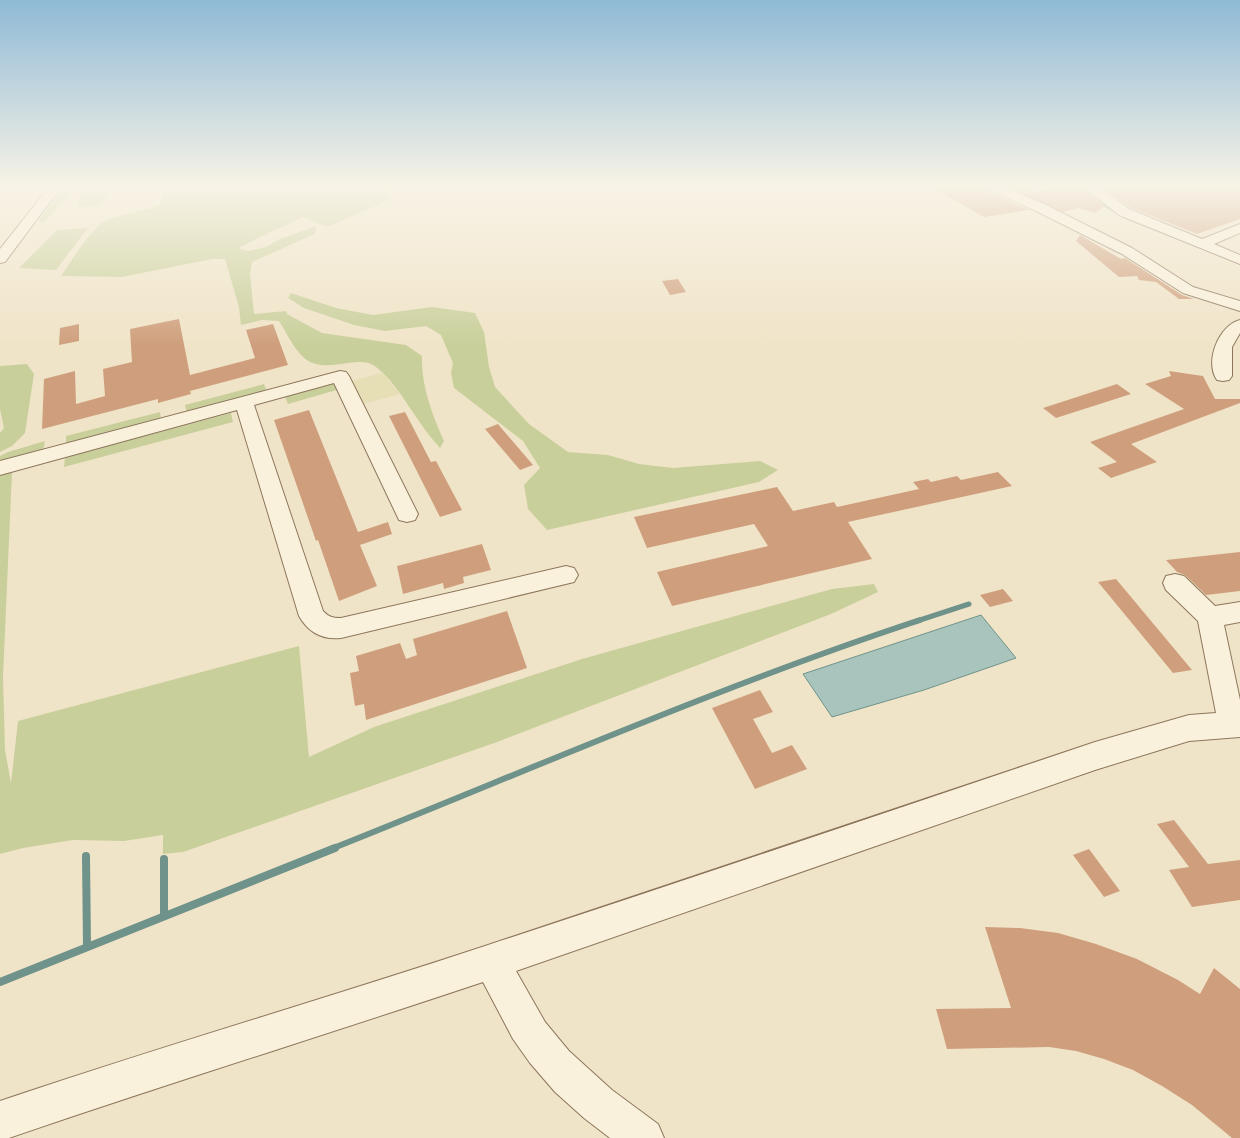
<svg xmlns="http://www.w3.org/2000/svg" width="1240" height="1138" viewBox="0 0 1240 1138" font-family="Merriweather,serif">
<rect width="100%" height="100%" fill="#f0e4c8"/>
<path fill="#e6deb5" d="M382 373 400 394 360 405 348 382Z"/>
<path fill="#c9cf9b" d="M62 187H71L68 191 69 195 44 222H38Z
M78 187H112L100 205 80 207 78 200 81 189Z
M160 187H383L394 191 389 200 327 227 303 217 238 248 249 251 266 247 280 239 316 226 315 234 252 262 250 274 254 314 286 311 287 314 322 333 406 345 422 356C421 386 432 414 444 441L440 448C433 440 425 431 419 421 406 403 394 381 376 367 357 352 324 378 302 356 293 347 286 332 279 321L262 320 241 325 239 307 225 259H212L122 277 61 276C69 264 90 231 102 223 113 215 145 212 161 204L163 194Z
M88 228 56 270 19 268 57 230Z
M291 293 336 308 373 315 432 307 475 313 484 332 489 367 495 387 529 424 568 452 608 455 639 464 673 468 760 461 778 470 759 482 547 530 528 509 524 485 540 468 523 441 454 388 451 373 453 363 441 335 426 326 385 331 354 325 304 308 288 298Z
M27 364 34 374 25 433 12 446 0 452V433L4 428 0 409V366Z
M337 382 340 389 288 404 285 397Z
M264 384 267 392 187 413 185 405Z
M160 412 161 420 66 445V436Z
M231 413 233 422 64 467 65 457Z
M45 441 43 451 0 461V456L8 452Z
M12 472 3 677 5 750 11 783 18 721 299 646 309 757 374 727 582 659 832 589 874 584 878 592 831 614 497 742 183 852 163 854V835L124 841 73 840 23 848 0 854V475Z"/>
<path fill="#a9c4bc" stroke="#6f938a" d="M981 615 1016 658 924 690 832 717 803 674Z"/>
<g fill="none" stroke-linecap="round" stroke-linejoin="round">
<path stroke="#6f938a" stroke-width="3" d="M1099 202 1118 213
M1125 217 1208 250"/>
<path stroke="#6f938a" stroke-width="5" d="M917 621 969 604"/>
<path stroke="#6f938a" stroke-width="6" d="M331 849C527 771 720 686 920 620"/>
<path stroke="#6f938a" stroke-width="8" d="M86 856 87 947
M164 859V916
M0 982 335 848"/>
</g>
<path fill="#cf9f7d" d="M931 187H985L988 192 1029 210 984 217Z
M1007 187H1023L1035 192 1057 187H1082L1105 206 1095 213 1078 208 1063 212Z
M1101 187H1240V219L1197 234 1129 207Z
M1080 235 1121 259 1125 258 1182 295 1194 299H1179L1156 282 1139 280 1137 276 1119 277 1076 241Z
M678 279 686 292 670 295 662 281Z
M179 319 190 375 255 358 246 330 273 324 288 365 190 391 191 394 158 403V399L42 429 44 379 75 371 76 404 105 396 103 369 132 362 130 329Z
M79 324V341L59 345 60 328Z
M1169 371 1203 376 1215 399H1240V403L1131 444 1157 462 1111 478 1098 468 1117 462 1090 442 1184 409 1145 384 1171 376Z
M1117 384 1131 394 1056 418 1043 408Z
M309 410 358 532 388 522 392 534 360 545 377 586 339 601 318 540 316 541 274 420Z
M405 412 431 462 436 461 462 510 440 517 389 416Z
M498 424 503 430 533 465 520 470 485 429Z
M998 472 1012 486 848 522 872 559 672 606 657 572 768 546 754 524 647 548 634 517 777 487 793 511 834 502 837 507 919 489 913 482 928 479 931 482 957 476 961 480Z
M482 544 491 570 463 577 464 583 444 589 443 583 403 594 397 566Z
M1240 552V591L1206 595 1185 575 1177 572 1166 560Z
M1116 579 1192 670 1173 673 1098 582Z
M1003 589 1013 601 990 607 980 595Z
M507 611 527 668 366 720 364 704 355 706 350 673 359 671 356 656 400 643 406 659 417 655 413 639Z
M760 690 773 712 753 719 772 753 792 745 807 769 755 789 712 708Z
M1174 820 1208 864 1240 860V900L1192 907 1169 870 1189 867 1157 824Z
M1089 849 1120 891 1104 897 1073 855Z
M985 927 1020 928 1058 933 1096 944 1137 959 1178 980 1200 994 1214 968 1240 989V1138H1232L1192 1105 1162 1086 1133 1070 1104 1059 1076 1051 1049 1047 947 1049 936 1009 1011 1008Z"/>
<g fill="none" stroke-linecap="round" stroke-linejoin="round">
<g stroke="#8d765c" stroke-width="2">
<path id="minor" d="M49 187H61L5 262 0 263V249Z
M987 187H1003L1044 204 1132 248 1193 287 1240 301V311L1183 293 1122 254 1034 210 989 190Z
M1084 187H1098L1129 209 1202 239 1240 224V233L1214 244 1240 255V264L1119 215Z
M1240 320V333L1232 347V376L1229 380 1223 381 1217 380C1204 362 1219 325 1240 320Z
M340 371 346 372 349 376 418 514 415 520 407 522 399 520 334 383 254 405 323 611C329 617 332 618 341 618L566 566 574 568 578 575 574 582 341 638C322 640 308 632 299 616L237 410 0 475V461Z
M1175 574 1184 576 1215 606 1240 602V622L1224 625 1240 700V737L1189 741 1095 770 516 971 545 1022 569 1051 612 1090 658 1124 664 1138H610L584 1118 555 1092 530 1063 513 1039 483 982C325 1035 166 1084 9 1138H0V1101C163 1046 328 998 491 944 693 878 894 810 1095 742L1189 715 1216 713 1198 621 1166 590 1163 583 1166 576Z"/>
</g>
<use href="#minor" fill="#faf1dc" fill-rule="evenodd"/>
</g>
<linearGradient id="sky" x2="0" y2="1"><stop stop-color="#8fbad6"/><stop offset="0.54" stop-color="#f8f3e6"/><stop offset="1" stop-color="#f8f3e6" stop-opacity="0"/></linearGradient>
<rect width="1240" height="346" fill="url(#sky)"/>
</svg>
